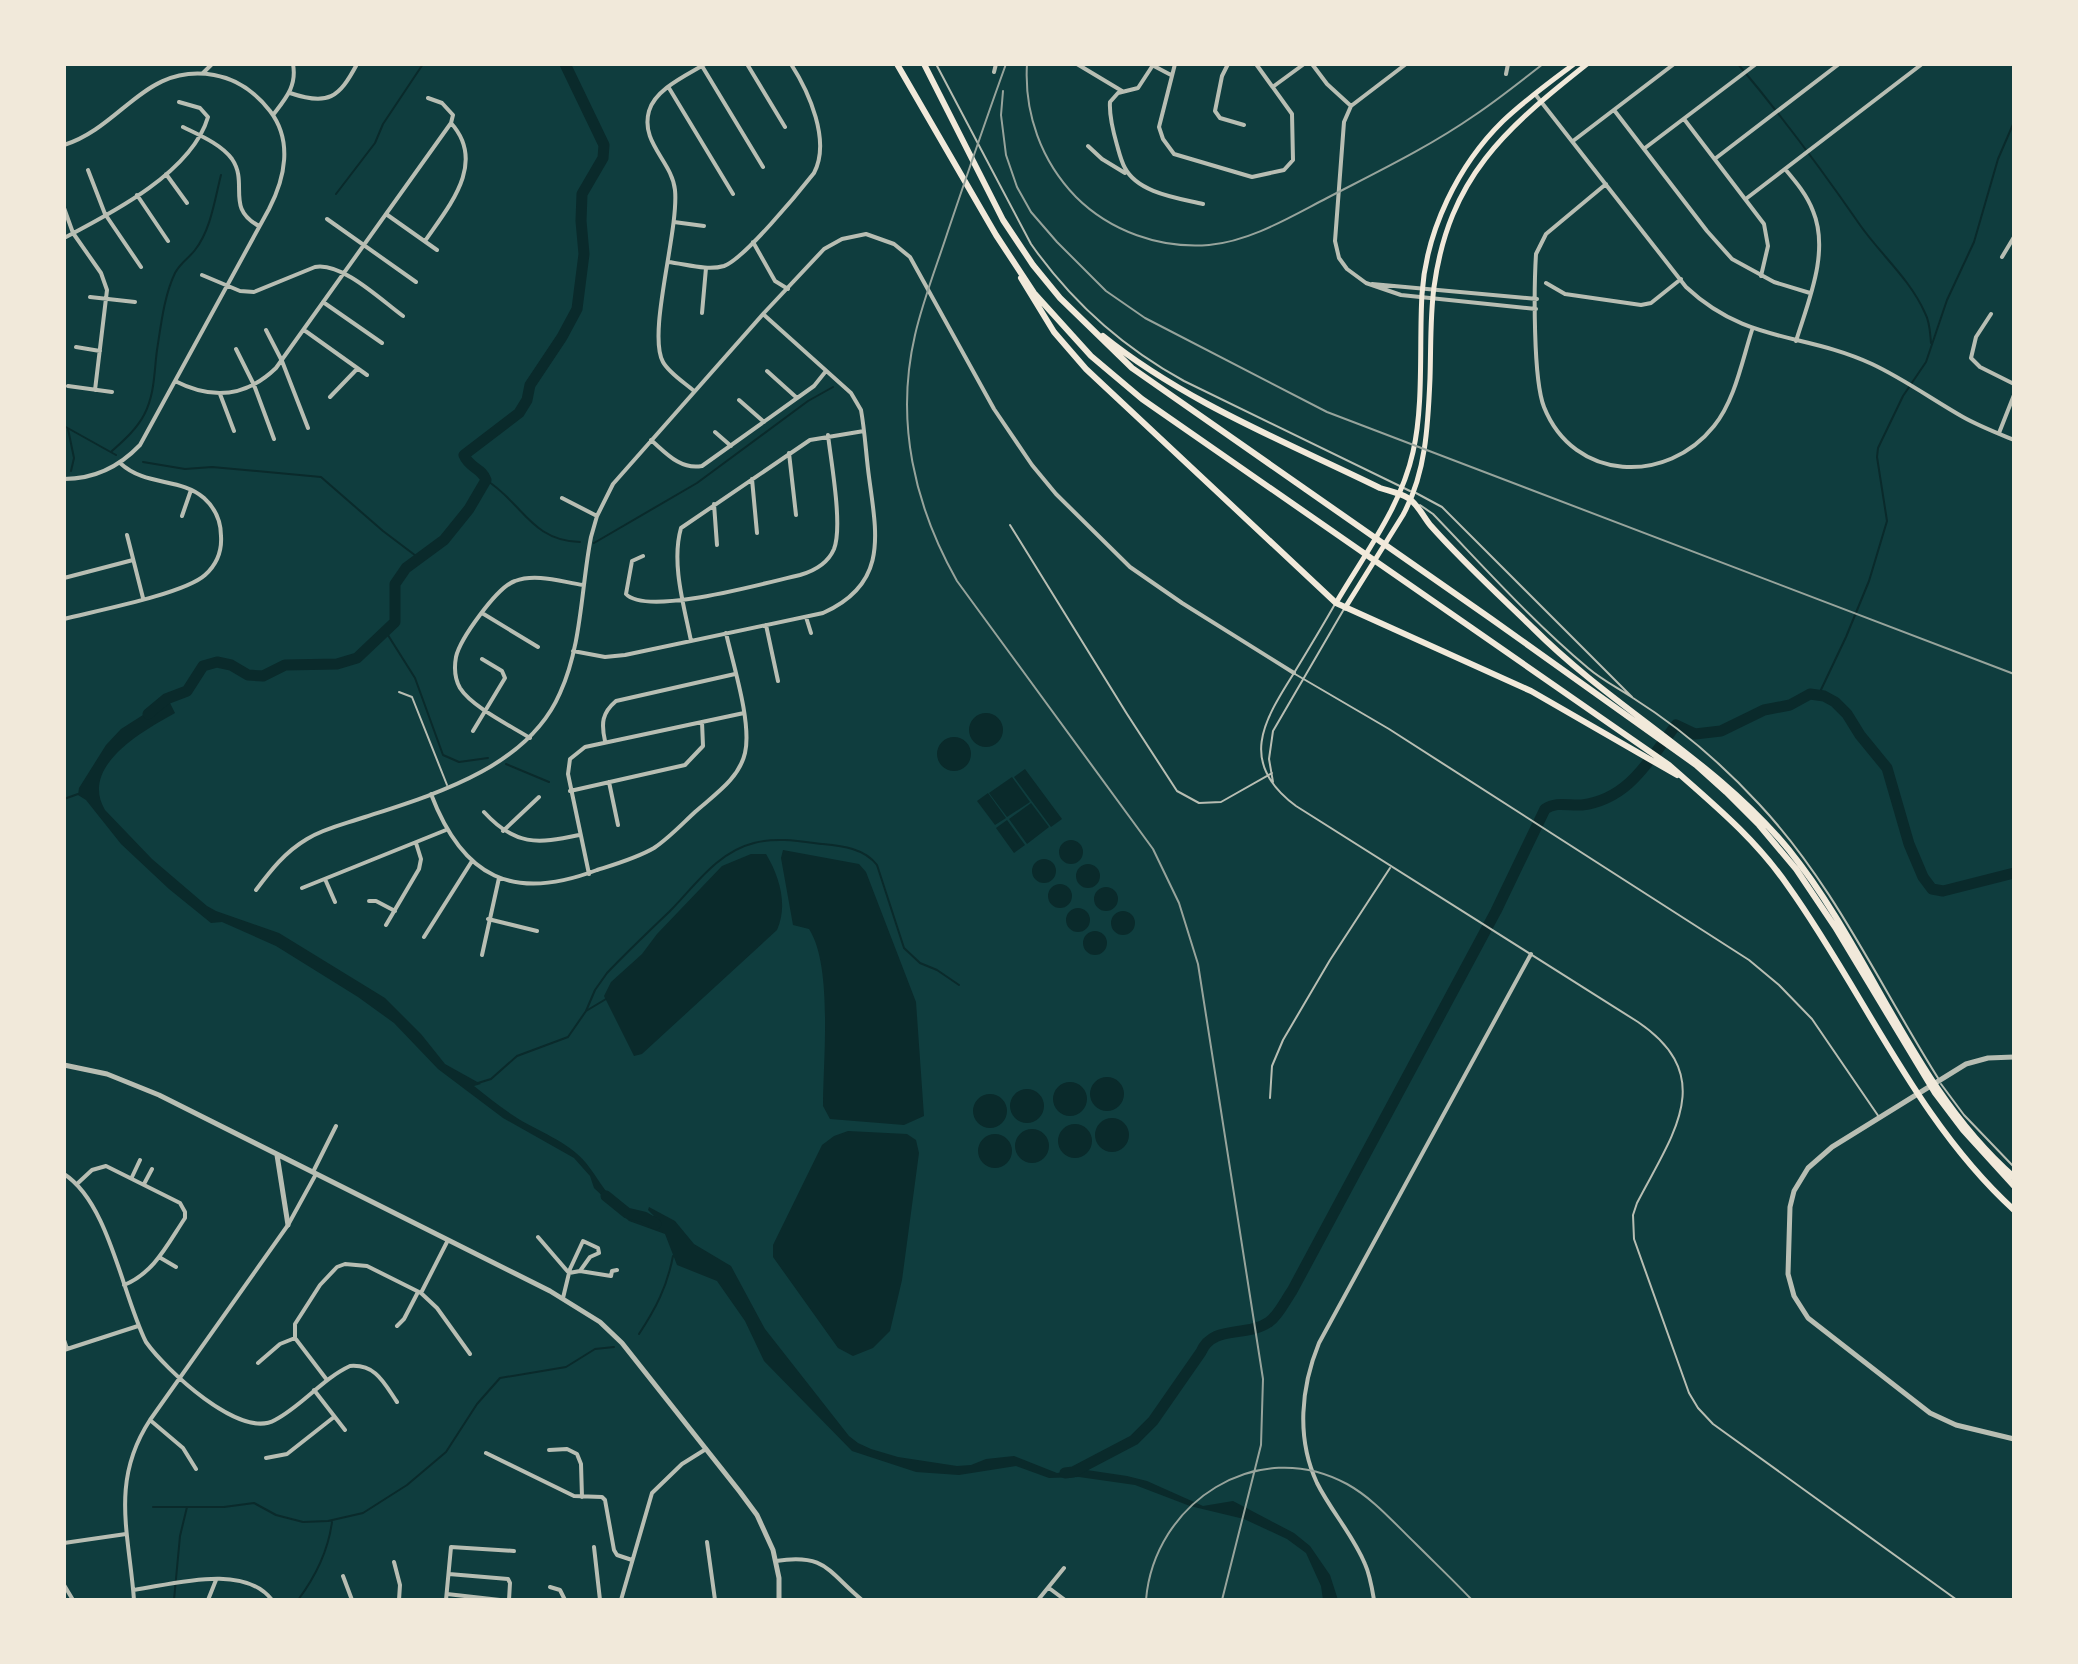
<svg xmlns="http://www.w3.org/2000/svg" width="2078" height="1664" viewBox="0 0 2078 1664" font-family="Overpass,sans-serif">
<rect width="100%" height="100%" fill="#0f3d3e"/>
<path fill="#0a2a2b" d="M168 699 175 713C143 731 79 766 105 810L152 859 207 906 216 911 279 933 385 998 421 1034 445 1064 481 1084 474 1086C487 1096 500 1107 514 1116 538 1132 567 1140 586 1163 602 1182 622 1228 654 1216L648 1210 649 1207 675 1221 694 1244 731 1266 765 1329 849 1436 858 1443 871 1449 898 1457 957 1466 971 1465 986 1459 1014 1456 1057 1473 1080 1469 1127 1476 1147 1481 1203 1506 1233 1501 1294 1533 1310 1546 1330 1575 1338 1600H1323L1321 1586 1306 1553 1287 1539 1244 1519 1190 1506 1135 1485 1079 1477 1049 1478 1016 1466 959 1475 916 1472 852 1451 764 1361 745 1321 717 1281 677 1265 665 1234 629 1221 594 1188 590 1176 574 1158 503 1118 438 1069 394 1023 358 997 276 946 222 922 211 923 169 889 121 844 86 800 78 795 79 788 106 745 121 729Z
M969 730a17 17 0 1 1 34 0a17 17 0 1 1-34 0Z
M937 754a17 17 0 1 1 34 0a17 17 0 1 1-34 0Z
M1025 769 1062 819 1051 827 1014 777Z
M1012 777 1030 802 1007 817 989 793Z
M988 793 1006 818 995 825 977 801Z
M1031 803 1049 827 1027 844 1009 819Z
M1007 820 1025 845 1014 853 996 828Z
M1059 852a12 12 0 1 1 24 0a12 12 0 1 1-24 0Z
M783 850 859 864 866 872 916 1002 924 1116 904 1125 830 1119 823 1106C823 1060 833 966 809 929L793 925 781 858Z
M751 854H766C780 877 788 906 777 930L642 1054 634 1056 604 996 611 982 642 954 657 934 722 866Z
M1032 871a12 12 0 1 1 24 0a12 12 0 1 1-24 0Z
M1076 876a12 12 0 1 1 24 0a12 12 0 1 1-24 0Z
M1048 896a12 12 0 1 1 24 0a12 12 0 1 1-24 0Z
M1094 899a12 12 0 1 1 24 0a12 12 0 1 1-24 0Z
M1066 920a12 12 0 1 1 24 0a12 12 0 1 1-24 0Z
M1111 923a12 12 0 1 1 24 0a12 12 0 1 1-24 0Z
M1083 943a12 12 0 1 1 24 0a12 12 0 1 1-24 0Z
M1090 1094a17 17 0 1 1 34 0a17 17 0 1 1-34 0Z
M1053 1099a17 17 0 1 1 34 0a17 17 0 1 1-34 0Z
M1010 1106a17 17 0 1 1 34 0a17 17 0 1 1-34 0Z
M973 1111a17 17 0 1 1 34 0a17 17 0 1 1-34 0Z
M1095 1135a17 17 0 1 1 34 0a17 17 0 1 1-34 0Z
M1058 1141a17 17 0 1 1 34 0a17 17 0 1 1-34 0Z
M1015 1146a17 17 0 1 1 34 0a17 17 0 1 1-34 0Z
M848 1131 907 1134 916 1140 919 1153 902 1280 890 1331 873 1348 853 1356 838 1348 773 1257V1245L822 1145 834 1136Z
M978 1151a17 17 0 1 1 34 0a17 17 0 1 1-34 0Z"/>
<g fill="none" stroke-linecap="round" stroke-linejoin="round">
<path stroke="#0a2a2b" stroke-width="2" d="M1738 64C1781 115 1822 170 1860 225 1881 255 1910 279 1925 313 1930 322 1930 332 1931 343
M336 194 375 143 383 124 423 64
M64 426 116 455
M68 429 74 458 71 471
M111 452C123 441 136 430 144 415 155 394 154 372 157 350 161 325 164 296 175 273 180 263 189 258 195 250 211 230 215 198 221 175
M143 462 185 469 212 467 321 477 383 531 420 559
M486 480C522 502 531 541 580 542
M594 543 697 483 808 401 833 387
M386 632 415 678 443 755 459 762 488 758
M1810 694H1819L1846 637 1869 581 1887 521 1877 457 1878 448 1903 396 1926 362 1947 300 1974 242 1998 159 2014 122
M506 764 549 782
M64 799 78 794
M586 1011 595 990 607 973C627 952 648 932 669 912 694 887 717 852 754 843 776 837 799 841 822 844 842 846 864 848 877 865L904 948 920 963 937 970 959 985
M478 1083 491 1079 517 1056 568 1037 586 1011 606 999
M639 1334C656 1308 667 1287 673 1256
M153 1507H224L254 1503 276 1515 303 1522 328 1521 363 1513 407 1485 446 1452 477 1404 500 1378 566 1367 595 1349 614 1347
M174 1600 180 1536 187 1507
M298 1600C316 1576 328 1552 332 1522"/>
<path stroke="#0a2a2b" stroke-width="11" d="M148 714 166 699 187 691 203 666 217 662 231 665 248 675 263 676 285 665 337 664 357 658 395 622V584L406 568 444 540 469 509 486 480C482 468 469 468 464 455L519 413 527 400 530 385 562 337 577 309 584 254 581 221 582 194 603 158 604 145 565 64
M606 1196 627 1213 644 1217 656 1224
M1065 1473 1073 1472 1134 1440 1153 1421 1201 1352C1213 1324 1246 1338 1269 1322 1278 1316 1285 1301 1292 1291L1496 911 1545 809C1557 801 1568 806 1582 805 1629 799 1649 760 1676 725L1695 734 1721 731 1764 710 1790 705 1810 694 1824 696 1835 702 1847 714 1860 735 1887 768 1909 844 1923 877 1932 889 1943 891 2014 873"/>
<path stroke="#b8beb3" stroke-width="2" d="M936 64 1031 244C1071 301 1122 347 1184 381L1410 491
M1416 493 1442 507 1632 697
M1420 505 1433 514C1483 566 1532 621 1588 668 1602 680 1618 688 1633 698 1679 727 1722 764 1759 804 1834 884 1880 986 1938 1078
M1010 525 1127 714 1177 791 1199 803 1221 802 1272 773
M1335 604C1322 627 1308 650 1294 673 1263 722 1238 763 1296 806L1638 1022C1719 1077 1672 1135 1637 1203L1633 1215 1634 1239 1689 1393 1698 1408 1713 1424 1957 1600
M1295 674 1389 729 1749 960 1779 985 1812 1019 1879 1117
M399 692 412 697 447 785
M1273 782 1269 759 1273 731 1344 609
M1941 1084 1964 1115 2014 1167
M1270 1098 1272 1066 1283 1040 1330 960 1390 868"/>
<path stroke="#b8beb3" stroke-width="4" d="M747 64 785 127
M1077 64 1122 91
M1175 64 1159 127 1163 139 1174 154 1252 177 1284 170 1293 160 1292 114 1256 64
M1228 64 1222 76 1215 111 1220 118 1244 125
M1312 64 1327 84 1351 106
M1406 64 1351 106 1344 122 1335 241 1339 258 1347 269 1366 283 1401 295 1536 309
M1152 65 1171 75
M1153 65 1138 88 1118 93 1110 102C1109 116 1113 131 1117 145 1119 152 1121 161 1125 168 1138 193 1178 198 1203 204
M702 66 763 167
M994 72 996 64
M203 73 212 64
M1506 74 1508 64
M1274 86 1304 64
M669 88 733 194
M290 93C328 106 339 98 357 64
M1535 94 1686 287C1747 344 1803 332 1872 364 1904 379 1933 400 1963 417 1979 426 1997 433 2014 440
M1614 110 1707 231 1732 259 1774 282 1810 293
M273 115C286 98 297 86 293 64
M1684 119 1764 224 1768 246 1761 276
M183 127C199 135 221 144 232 159 249 184 225 208 259 226
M1573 141 1674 64
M64 145C123 126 145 63 214 75 237 79 256 93 270 111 293 141 285 178 269 209L140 445C119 467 95 479 64 479
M1088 146 1102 159 1125 173
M1645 148 1756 64
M1716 158 1839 64
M1785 169C1796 182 1807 195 1813 211 1830 252 1808 302 1796 341
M88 170 105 214 141 267
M166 174 187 203
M1606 184 1546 234 1536 254C1534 287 1533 379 1544 407 1574 482 1667 485 1714 426 1735 400 1742 361 1752 330
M137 195 168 241
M1747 198 1922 64
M64 208 73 233 101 273 107 290 95 390
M386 214 437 250
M327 219 416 282
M674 222 704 226
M64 238C112 213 192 172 208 117L200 108 179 102
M425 241C449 206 487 163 451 123
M753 242 775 281 788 289
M2002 257 2014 237
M668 262C686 264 707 271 724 266 744 259 799 192 814 173 831 141 809 92 791 64
M202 275 240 291 254 292 315 267C342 262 381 300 403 316
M1546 283 1565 294 1641 305 1651 303 1681 279
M1372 284 1537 299
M90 297 135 302
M323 302 382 343
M702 313 706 268
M1991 314 1976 337 1971 358 1980 367 2014 384
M266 330 282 361 308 428
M304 330 367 375
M76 347 100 351
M236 349 254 385 274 439
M767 371 797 398
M175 381C212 400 246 397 276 368L451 123 453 115 442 103 428 98
M68 386 112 392
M694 391C685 383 669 373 663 362 647 333 679 231 675 190 672 161 640 143 649 111 655 89 687 75 705 64
M220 394 234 431
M330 397 357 369
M739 400 764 422
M715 432 731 446
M1999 433 2014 395
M651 440C666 453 680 470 702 466L814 386 826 371
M789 453 796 515
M752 479 757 533
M562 498 597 516
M714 504 717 545
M182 516 191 490
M127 535 143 598
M643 556 632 561 626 594C647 617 768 582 800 575 814 571 828 563 834 549 843 526 831 462 828 435
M64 578 133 560
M482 613 538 647
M806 617 811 633
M64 619C95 611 184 594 205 575 216 565 222 551 221 536 221 522 215 508 204 498 180 477 146 487 120 463
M766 625 778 681
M691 641C684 606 671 563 681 528L810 440 864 431
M573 651 605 657 625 655 823 613C888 584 877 536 869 477 866 455 865 432 861 410L851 393 763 314
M473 731 505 678 502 671 482 659
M530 738C511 726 472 707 460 688 455 679 454 668 456 657 460 639 497 587 515 581 536 573 562 582 583 585
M605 741C601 723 602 713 616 701L735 674
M609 782 618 825
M570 791 685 765 703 746 702 722
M431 794C463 878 513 902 597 870 616 864 637 858 654 848 669 838 682 824 695 812 714 795 739 779 745 753 752 723 733 664 726 633
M484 812C515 846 537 844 579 835
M503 831 539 797
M589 874 568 774 570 759 585 747 744 713
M325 879 335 902
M302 888 446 830
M256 890C271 870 285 852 307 839 325 828 345 824 365 817 436 794 528 767 560 693 582 645 581 588 591 537L597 516 613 484 763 314 824 249 842 239 866 234 894 244 910 257 994 409 1032 465 1056 494 1130 567 1182 603 1294 673
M369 901H376L395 911
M488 919 537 931
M386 925 419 869 421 859 416 843
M424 937 472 861
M482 955 499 878
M313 1172 336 1126
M64 1174C109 1203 122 1294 146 1342 165 1369 240 1440 275 1420 302 1406 322 1379 350 1366 376 1364 384 1383 397 1402
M132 1177 140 1160
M78 1183 92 1170 106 1166 180 1203 185 1212V1218C167 1245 154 1273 124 1285
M144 1184 152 1169
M538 1237 569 1273 580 1271 611 1276 612 1271 617 1270
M159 1257 176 1267
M421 1293 448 1240
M563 1298 570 1269 583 1241 598 1248 599 1253 590 1257 580 1271
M397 1326 404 1319 418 1292
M64 1340 67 1349
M64 1350 138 1326
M258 1363 280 1344 295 1338
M327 1380 295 1338V1324L320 1285 337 1267 345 1264 367 1266 421 1293 437 1308 470 1354
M314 1390 345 1430
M150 1420 183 1448 196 1469
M549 1450 567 1449 577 1454 581 1464 582 1497
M486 1453 574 1496 602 1497 605 1500 614 1550 617 1555 632 1560
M266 1458 287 1454 334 1417
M707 1542 715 1600
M64 1543 126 1534
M594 1547 600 1600
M776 1561C826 1553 828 1572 862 1600
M394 1562 400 1585 399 1600
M449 1574 508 1579 510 1583 509 1600
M343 1576 352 1600
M64 1585 73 1600
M550 1587 560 1590 565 1600
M1049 1588 1065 1600
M134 1590C174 1584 244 1563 272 1600
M447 1594 500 1600
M134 1600C129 1533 110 1481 150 1420L288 1225 316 1174
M208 1600 216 1580
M446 1600 451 1547 514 1551
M621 1600 652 1493 682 1464 706 1449
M1038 1600 1064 1568
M1374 1600C1372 1588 1370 1575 1365 1564 1353 1535 1331 1511 1317 1483 1296 1438 1301 1387 1319 1343L1531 954"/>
<path stroke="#b8beb3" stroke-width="5" d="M2014 1057 1988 1058 1966 1064 1832 1147 1808 1168 1794 1191 1790 1207 1788 1274 1794 1296 1808 1318 1930 1413 1956 1425 2014 1439
M64 1065 107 1074 159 1095 550 1291 600 1322 622 1343 740 1492 757 1515 773 1550 779 1578V1600
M277 1155 288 1225"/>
<path stroke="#f1e9da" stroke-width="5" d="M1336 603C1364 555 1401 507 1413 452 1424 404 1419 344 1422 294 1426 231 1458 165 1503 121 1525 100 1550 82 1574 64
M1345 608 1403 515C1426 473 1428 425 1430 378 1431 348 1430 317 1434 287 1449 177 1505 129 1587 64"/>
<path stroke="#f1e9da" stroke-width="6" d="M897 64 996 235 1034 293 1091 356 1142 399 1669 765C1712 803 1755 838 1788 886 1864 992 1916 1121 2014 1210
M924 64 1003 220 1033 265 1060 298 1132 368 1490 618 1696 765 1726 792 1759 825 1796 869 1835 927 1935 1093 1963 1130 2014 1186
M1021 278 1054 332 1086 369 1336 603 1531 691 1677 775
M1103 336C1185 402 1286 442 1380 488 1389 491 1400 493 1408 498 1418 504 1424 518 1431 526 1463 562 1499 595 1534 629 1614 709 1716 761 1789 850 1872 953 1913 1089 2014 1177"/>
<path stroke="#97a49c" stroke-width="2" d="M1006 64C986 119 967 175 948 231 937 265 923 300 915 335 895 421 914 505 957 581L1153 849 1179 903 1198 964 1263 1379 1261 1445 1222 1600
M1027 64C1024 113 1041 161 1076 197 1110 231 1160 249 1209 245 1251 241 1290 217 1327 198 1377 172 1429 147 1475 115 1499 99 1521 81 1543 64
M1003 91 1001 115 1006 155 1017 187 1031 212 1057 242 1106 291 1145 318 1327 412 2014 674
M1146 1600C1154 1503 1257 1435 1347 1484 1374 1499 1394 1523 1416 1544 1435 1563 1454 1581 1472 1600"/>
</g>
<rect width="2078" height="1664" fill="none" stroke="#f1e9da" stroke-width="132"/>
</svg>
